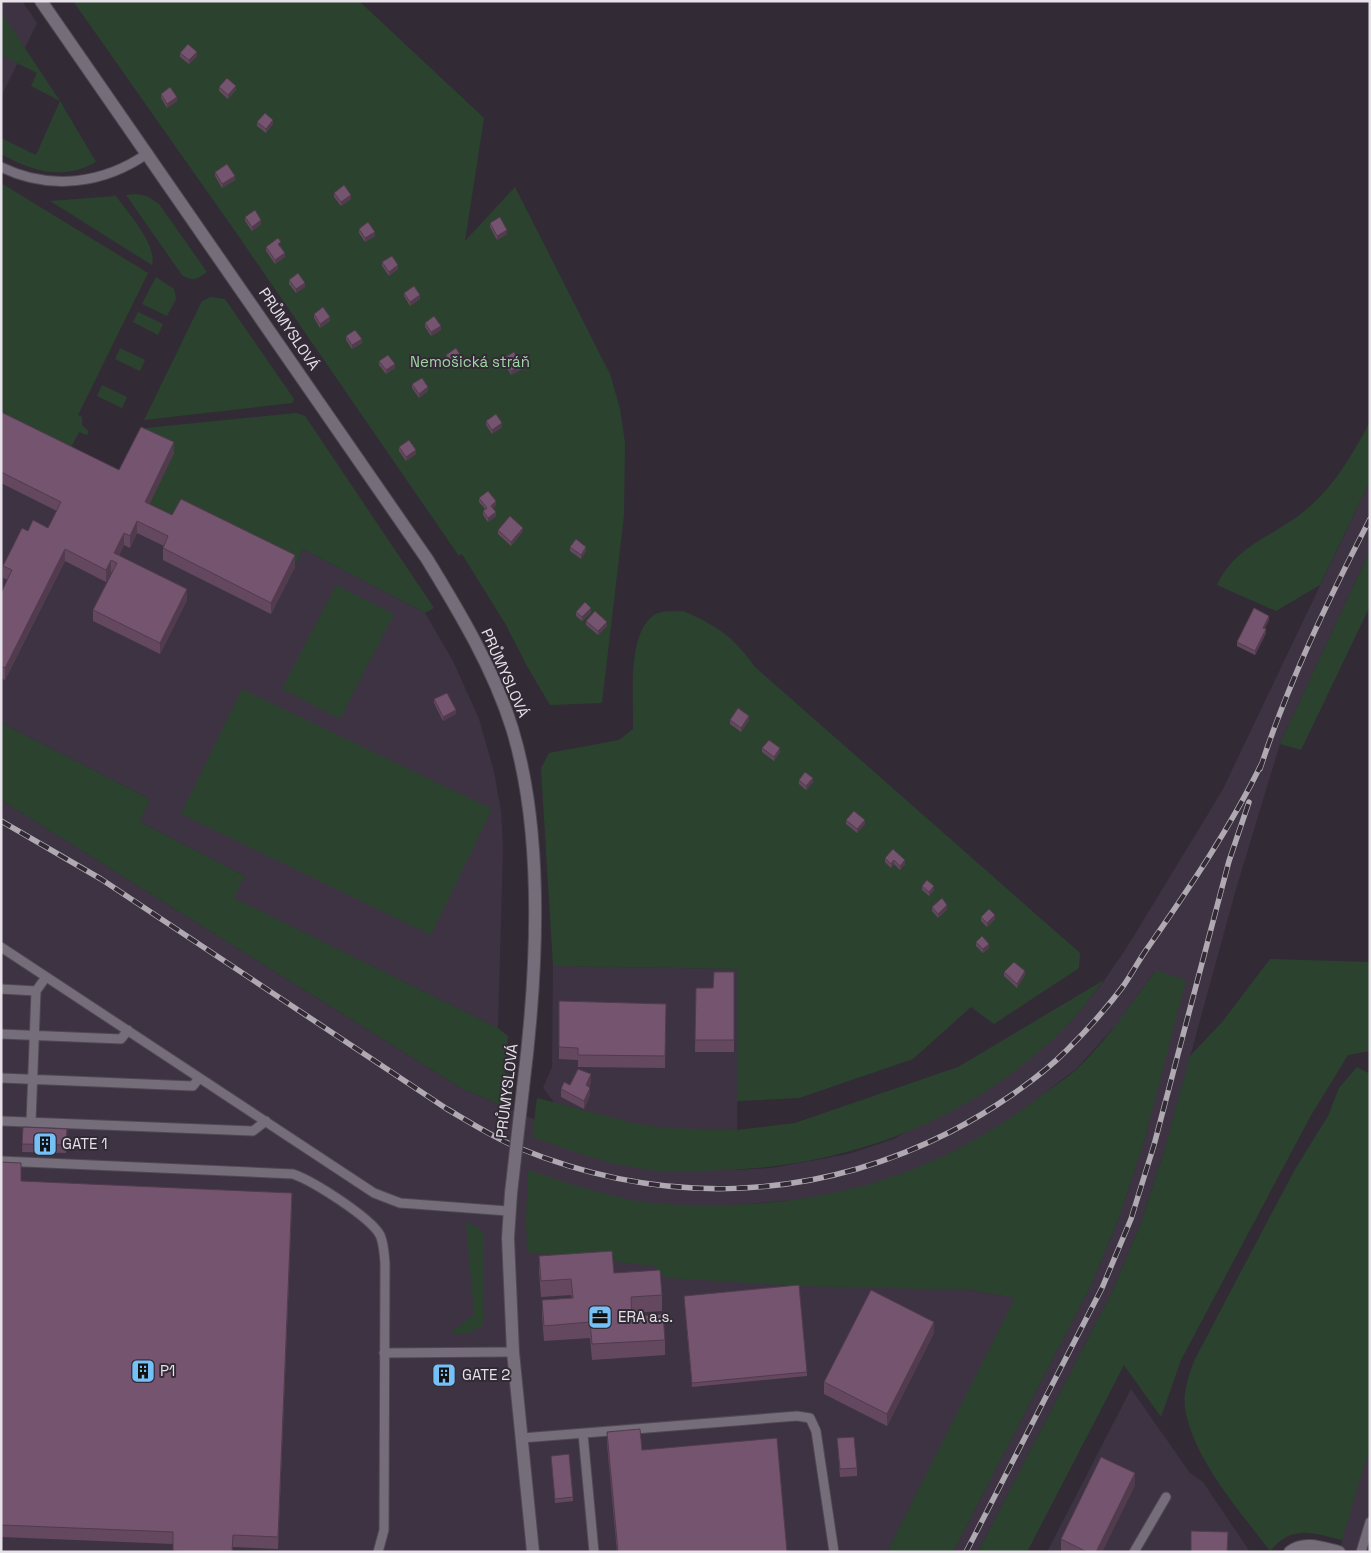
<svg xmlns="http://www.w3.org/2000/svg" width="1371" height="1553" viewBox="0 0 1371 1553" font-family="'Space Grotesk',sans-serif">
<rect width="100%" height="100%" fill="#322b36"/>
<path fill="#3e3343" d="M1 1H22L37 23 1 97Z
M1 424 119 482 175 453 145 513 295 567 303 549 425 613 453 661 479 719 494 772 501 811 503 846 498 1028 233 898 245 876 140 822 150 799 1 723Z
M1370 481V550L1280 744 1236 889 1165 1148 1141 1223 1112 1292 978 1552H953L1092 1283 1120 1215 1144 1141 1185 980 1155 971 1117 1024 1077 1068 1018 1114 956 1152 915 1170 873 1185 814 1198 737 1205 971 1290 1016 1298 887 1552H1V800L461 1088 547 1125 553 1101 543 1088 552 1067 553 966 738 969 737 1170 772 1168 849 1154 894 1139 1034 1055 1073 1019 1104 981 1129 944 1222 791Z
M1131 1389 1190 1473 1203 1482 1250 1552H1047Z
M1370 1446V1552H1340L1344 1529Z"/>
<path fill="#2b432e" d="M73 1H359L484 118 465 241 515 187 610 374 620 409 625 443 624 515 602 703 550 705 527 666 506 625 462 554 459 556 235 231Z
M1 12 60 101 96 162C62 181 32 171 1 154V138L36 155 60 101 31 86 37 73 1 55Z
M1 183 148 273 78 415 82 417V425L89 432 87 435 79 432 66 457 1 424Z
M136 194 147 196 159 204 207 272C198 279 192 282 182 275L126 195Z
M116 196C128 213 157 244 152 265L50 201Z
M156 277 174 289 176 299 167 316 142 304Z
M211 297 225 299 294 399 292 403 144 420 202 301Z
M138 312 163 324 158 335 133 322Z
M120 348 145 360 140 371 115 359Z
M102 385 127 397 122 408 97 396Z
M296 413 305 416 434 608 425 613 303 549 295 567 181 511 172 527 145 514 141 438 146 428Z
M1370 422V481L1320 585 1276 611 1217 585C1237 543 1274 537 1307 509 1335 486 1353 453 1370 422Z
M1370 550V606L1301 750 1280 744Z
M336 585 394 614 340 719 282 689Z
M683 611C716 625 734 637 755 667L1080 953 1079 968 994 1024 971 1007 913 1059 799 1098 737 1101 738 969 553 966 541 768 549 753 619 740 633 729C634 700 626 630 656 614 662 610 676 612 683 611Z
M242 689 492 809 431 935 181 814Z
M1 723 150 799 140 822 245 876 234 898 498 1028 508 1036 505 1073 514 1075 510 1109 461 1088 1 800Z
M1270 959 1370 962V1051L1348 1055 1310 1117 1181 1360 1161 1417 1124 1365 1027 1552H978L1112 1292 1141 1223 1165 1148 1190 1056 1223 1021Z
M1156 970 1186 980 1144 1141 1120 1215 1092 1283 953 1552H887L1015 1298 971 1290 799 1286 668 1278 659 1274 655 1266 527 1252 526 1219 528 1170C559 1180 590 1191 622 1198 652 1205 685 1205 716 1205 840 1204 943 1171 1042 1095 1054 1086 1067 1078 1078 1068 1108 1039 1131 1004 1156 970Z
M1104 980C1094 993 1084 1007 1073 1019 983 1115 854 1166 724 1170 700 1171 676 1173 652 1170 611 1166 571 1151 532 1137L537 1098 633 1123 664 1128 737 1130 795 1123 958 1067Z
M1357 1067 1370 1074V1446L1342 1540C1313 1533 1292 1524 1270 1551 1240 1511 1193 1459 1185 1408 1183 1391 1189 1374 1195 1359L1294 1171 1328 1116 1339 1088Z
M466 1222 480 1229 484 1237 483 1325 471 1332 454 1335V1330L474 1314Z"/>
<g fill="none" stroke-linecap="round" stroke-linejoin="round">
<g stroke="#4f4952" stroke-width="11">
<path id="lane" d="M1 167C50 191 104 184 148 153
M1 947 374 1193 400 1203 508 1211
M1 989 36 991 46 977
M1 1034 121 1039 128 1030
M1 1078 193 1086 199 1078
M1 1121 253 1131 266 1121
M31 1122 36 991
M1 1161 293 1174C313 1181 370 1217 380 1235 384 1244 384 1253 385 1263L384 1530 378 1552
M384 1353 513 1352
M583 1434 594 1552
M522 1438 797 1416 810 1418 816 1431 834 1552
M1134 1552 1166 1497
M1361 1552 1370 1522"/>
</g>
<g stroke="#4f4952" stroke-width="14">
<path id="street" d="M41 1 427 559C460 613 493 668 512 728 545 836 537 977 523 1088
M511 1193 508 1238 513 1352 533 1552
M1290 1552C1305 1541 1322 1548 1339 1552"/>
</g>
<use href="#lane" stroke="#766d7a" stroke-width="9"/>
<use href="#street" stroke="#766d7a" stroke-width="12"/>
<g stroke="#afa9b2" stroke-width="5.5">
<path id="rail" d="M1260 769C1288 683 1328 600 1370 519
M1 821 101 879 447 1109C471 1123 494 1138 519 1148 662 1207 812 1202 950 1132 989 1112 1036 1081 1067 1050 1087 1030 1107 1008 1124 985 1133 972 1140 958 1149 946 1190 887 1230 828 1262 763
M966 1552 1102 1288 1131 1219 1154 1145 1229 861 1249 802"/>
</g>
<use href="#rail" stroke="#322b36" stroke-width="4" stroke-dasharray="11" stroke-linecap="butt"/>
<g stroke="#4f4952" stroke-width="14" stroke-linecap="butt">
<path id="street-bridge" d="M511 1193 523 1088"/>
</g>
<use href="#street-bridge" stroke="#766d7a" stroke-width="12"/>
</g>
<path fill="#64485f" d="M180 53 197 56 189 64 180 57Z
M219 87 236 90 228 99 219 91Z
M161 94 177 101 167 108 161 98Z
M257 122 273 124 266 133 257 126Z
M215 172 235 180 222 188 215 176Z
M334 193 351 199 341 206 334 197Z
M245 217 261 224 252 231 245 221Z
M490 223 507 234 497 240 490 227Z
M359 229 375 236 365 242 359 233Z
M281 246 285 257 275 264 266 251V247Z
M382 262 398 269 389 276 382 266Z
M289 280 305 287 296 293 289 284Z
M404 293 420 299 410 306 404 296Z
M314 314 330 321 320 328 314 318Z
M425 323 441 330 431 336 425 327Z
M346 336 362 343 352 349 346 340Z
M446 355 462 362 453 368 446 359Z
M504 358 522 369 511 375 504 362Z
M379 361 395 368 386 374 379 365Z
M412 384 428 391 419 398 412 388Z
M1 412 119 470 174 453 149 504 172 515 295 567 271 614 163 560V548L164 546 137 533 130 548 124 545 119 555 187 600 160 654 93 621V610L112 572H111L106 582 65 561 5 680 1 678V593L8 580 3 578V566L28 531 48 528 57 511 1 483Z
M486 421 502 427 492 434 486 425Z
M399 447 416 454 406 461 399 451Z
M479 498 496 505 493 508 496 516 488 522 483 515V511L485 509 479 502Z
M498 530 523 531 511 546 498 534Z
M570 547 586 551 581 559 570 551Z
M576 612H591L582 621 576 616Z
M1269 620 1264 628 1266 633 1255 655 1237 646V642Z
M586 621 607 626 598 635 586 625Z
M434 699 456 714 443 721 434 703Z
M730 720H749L741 732 730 724Z
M762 748 780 752 774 761 762 752Z
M799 780 813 782 806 790 799 784Z
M846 820 865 824 857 833 846 824Z
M885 858 905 860V864L900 870 894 864 891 868 885 862Z
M922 886 934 890 929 896 922 890Z
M932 907 947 909 938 918 932 911Z
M981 917 995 919 987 927 981 921Z
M976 942 989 948 983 953 976 946Z
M734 972V1052H695L696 988H713Z
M1004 972 1025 975 1017 988 1004 976Z
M559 1001 666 1004 665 1068 578 1067V1060L559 1059Z
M591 1082 589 1087 590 1095 584 1109 561 1097V1089L570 1085Z
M23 1127 67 1129 66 1153 22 1152Z
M1 1162 21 1181 292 1205 278 1549 233 1547 232 1552H173V1544L1 1537Z
M539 1256 614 1273 662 1295V1311L632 1313V1317L665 1340V1355L592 1360 590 1338 544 1341 542 1316V1300L572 1298 571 1295 541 1297 539 1272Z
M684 1300 807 1372V1376L692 1387Z
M934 1333 887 1426 824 1394V1382Z
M437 1364 452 1365 451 1383 437 1382Z
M607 1432 642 1450 787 1552H617L607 1444Z
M837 1438 857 1468V1476L840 1477Z
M551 1456 573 1497V1501L555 1503Z
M1135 1485 1102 1552H1063L1061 1551V1539Z"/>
<path fill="#513b4d" d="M197 52V56L189 64V60Z
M236 86V90L228 99V95Z
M177 97V101L167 108V104Z
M273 120V124L266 133V129Z
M235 176V180L222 188V184Z
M351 195V199L341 206V202Z
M261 220V224L252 231V227Z
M507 230V234L497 240V236Z
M375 232V236L365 242V238Z
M285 253V257L275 264V260Z
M398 265V269L389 276V272Z
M305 283V287L296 293V289Z
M420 295V299L410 306V302Z
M330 317V321L320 328V324Z
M441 326V330L431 336V332Z
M362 339V343L352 349V345Z
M462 358V362L453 368V364Z
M395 364V368L386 374V370Z
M522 365V369L511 375V371Z
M428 387V391L419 398V394Z
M502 423V427L492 434V430Z
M174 442V453L145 514V502Z
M416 450V454L406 461V457Z
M496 501V505L491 510V506Z
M496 512V516L488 522V518Z
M137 521V533L130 548V536Z
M523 528V531L511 546V542Z
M124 533V545L116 562 114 553Z
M586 547V551L581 559V555Z
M65 549V561L5 680V668Z
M295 555V567L271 614V603Z
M111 560V572L106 582V570Z
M187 589V600L160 654V643Z
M591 608V612L582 621V617Z
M1269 616V620L1263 632V628Z
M607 622V626L598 635V631Z
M1266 629V633L1255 655V651Z
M456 710V714L443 721V717Z
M749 716V720L741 732V728Z
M780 748V752L774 761V757Z
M813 778V782L806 790V786Z
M865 820V824L857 833V829Z
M894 860V864L891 868V864Z
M905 860V864L900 870V866Z
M934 886V890L929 896V892Z
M947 905V909L938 918V914Z
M995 915V919L987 927V923Z
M989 944V948L983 953V949Z
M1025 971V975L1017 988V984Z
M591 1074V1082L586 1093V1085Z
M590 1088V1095L584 1109V1101Z
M292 1193V1205L278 1549V1537Z
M934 1322V1333L887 1426V1414Z
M1135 1473V1485L1102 1552H1096Z"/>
<path fill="#74546e" stroke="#513b4d" d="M188 44 197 52 189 60 180 53Z
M227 78 236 86 228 95 219 87Z
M170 87 177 97 167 104 161 94Z
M265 113 273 120 266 129 257 122Z
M227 164 235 176 222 184 215 172Z
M344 185 351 195 341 202 334 193Z
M255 210 261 220 252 227 245 217Z
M500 217 507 230 497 236 490 223Z
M368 222 375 232 365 238 359 229Z
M278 238 281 242 278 244 285 253 275 260 266 247Z
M392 256 398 265 389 272 382 262Z
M298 273 305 283 296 289 289 280Z
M414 286 420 295 410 302 404 293Z
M323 307 330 317 320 324 314 314Z
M434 316 441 326 431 332 425 323Z
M355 330 362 339 352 345 346 336Z
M456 348 462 358 453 364 446 355Z
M514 352 522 365 511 371 504 358Z
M388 355 395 364 386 370 379 361Z
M422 378 428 387 419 394 412 384Z
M1 412 119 470 141 427 174 442 145 502 172 515 181 499 295 555 271 603 163 548 168 536 137 521 130 536 124 533 114 553 187 589 160 643 93 610 117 563 111 560 106 570 65 549 5 668 1 666V593L12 570 3 566 22 528 28 531 33 520 48 528 61 502 1 472Z
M496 414 502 423 492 430 486 421Z
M409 440 416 450 406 457 399 447Z
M488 491 496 501 491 506 496 512 488 518 483 511 487 508 479 498Z
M510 516 523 528 511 542 498 530Z
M576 539 586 547 581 555 570 547Z
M585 602 591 608 582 617 576 612Z
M1254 608 1269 616 1263 628 1266 629 1255 651 1237 642Z
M595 611 607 622 598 631 586 621Z
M447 693 456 710 443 717 434 699Z
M738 708 749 716 741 728 730 720Z
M769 740 780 748 774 757 762 748Z
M805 772 813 778 806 786 799 780Z
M854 811 865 820 857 829 846 820Z
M893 849 905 860 900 866 894 860 891 864 885 858Z
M927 880 934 886 929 892 922 886Z
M942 898 947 905 938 914 932 907Z
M989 909 995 915 987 923 981 917Z
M982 936 989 944 983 949 976 942Z
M1014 962 1025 971 1017 984 1004 972Z
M714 972H734V1040H695L696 988H713Z
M559 1001 666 1004 665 1056 578 1055V1048L559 1047Z
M578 1069 591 1074 586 1085 590 1088 584 1101 561 1089 564 1082 570 1085Z
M23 1127 67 1129 66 1145 22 1144Z
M1 1162 21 1163V1181L292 1193 278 1537 233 1535 232 1552H198L173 1551V1532L1 1525Z
M612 1251 614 1273 660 1270 662 1295 631 1297 632 1317 663 1314 665 1340 592 1344 590 1322 544 1326 542 1300 573 1298 571 1279 541 1281 539 1256Z
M799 1285 807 1372 692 1383 684 1296Z
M871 1290 934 1322 887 1414 824 1382Z
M437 1364 452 1365 451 1379 437 1378Z
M640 1429 642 1450 777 1438 787 1552H618L607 1432Z
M854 1437 857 1468 840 1469 837 1438Z
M569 1454 573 1497 555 1499 551 1456Z
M1101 1457 1135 1473 1096 1552H1087L1061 1539Z
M1191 1531 1228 1532 1227 1552H1191Z"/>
<defs>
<g id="building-square" transform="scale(1.25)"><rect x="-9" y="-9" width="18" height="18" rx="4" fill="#75c0f6" stroke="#322b36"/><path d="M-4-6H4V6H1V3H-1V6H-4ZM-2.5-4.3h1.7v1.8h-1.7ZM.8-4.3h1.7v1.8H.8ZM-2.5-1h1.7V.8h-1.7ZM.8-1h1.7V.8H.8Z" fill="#111"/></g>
<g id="office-square" transform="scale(1.25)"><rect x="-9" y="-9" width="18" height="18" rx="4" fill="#75c0f6" stroke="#322b36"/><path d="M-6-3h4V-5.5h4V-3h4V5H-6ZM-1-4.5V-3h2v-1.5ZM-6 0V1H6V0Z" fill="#111"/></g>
</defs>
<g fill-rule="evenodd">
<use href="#building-square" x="45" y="1144"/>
<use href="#office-square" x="600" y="1317"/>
<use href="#building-square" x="143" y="1371"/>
<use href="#building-square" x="444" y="1375"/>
</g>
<g text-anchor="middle" stroke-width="4" stroke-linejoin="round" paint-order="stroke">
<g font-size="15" fill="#e7e2e9" stroke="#322b36">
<text transform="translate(289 329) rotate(56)" y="5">PRŮMYSLOVÁ</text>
<text transform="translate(505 673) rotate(66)" y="5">PRŮMYSLOVÁ</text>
<text transform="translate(507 1091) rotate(-83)" y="5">PRŮMYSLOVÁ</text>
</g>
<g font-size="15" fill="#a0d6a5" stroke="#322b36">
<text x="470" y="367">Nemošická stráň</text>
</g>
<g font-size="15" fill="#e7e2e9" stroke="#322b36" text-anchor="start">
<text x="62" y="1149">GATE 1</text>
<text x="618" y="1322">ERA a.s.</text>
<text x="160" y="1376">P1</text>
<text x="462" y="1380">GATE 2</text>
</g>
</g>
<rect width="1371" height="1553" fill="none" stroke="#e7e2e9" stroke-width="5"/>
</svg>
